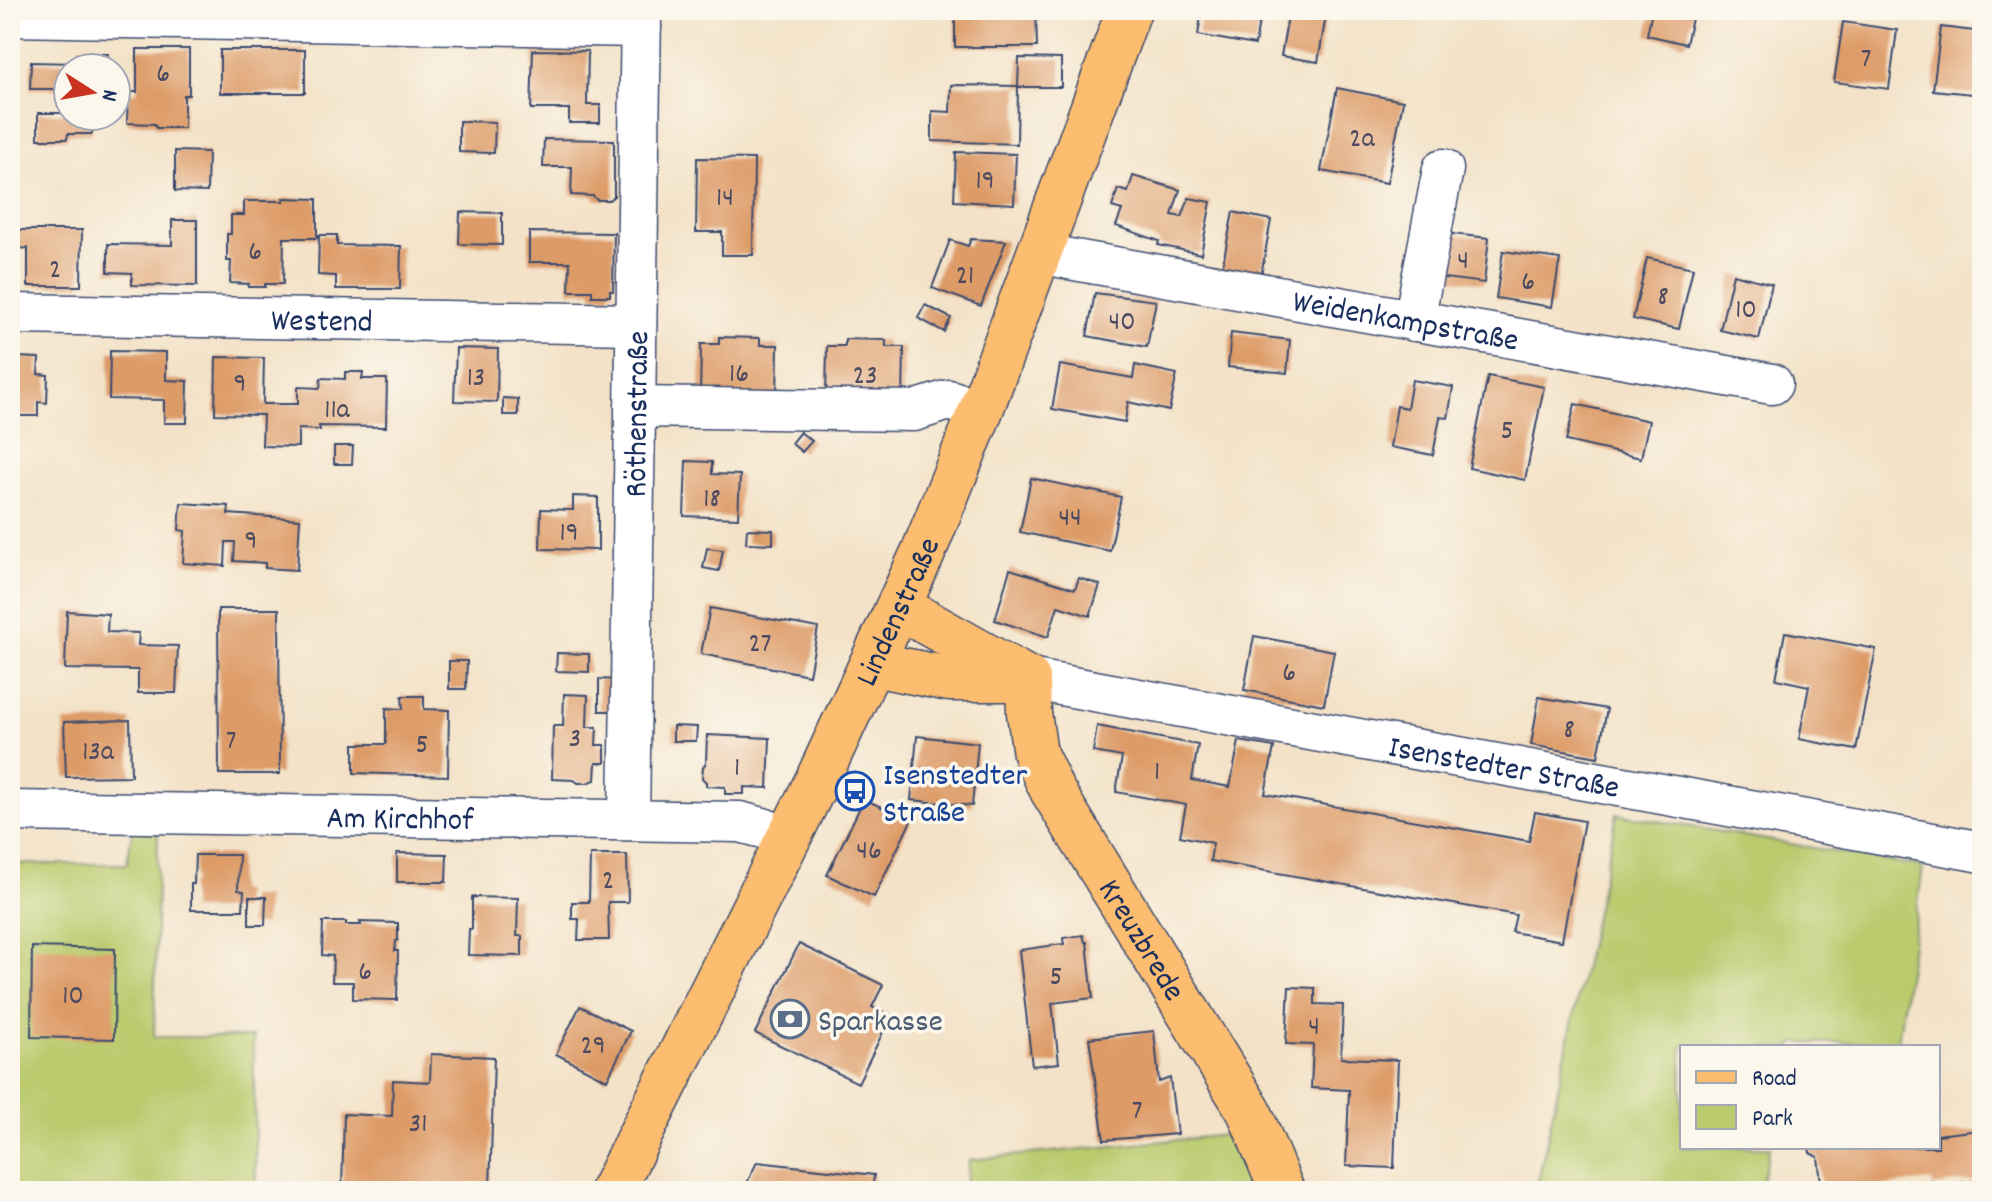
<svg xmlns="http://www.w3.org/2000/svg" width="1992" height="1201" viewBox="0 0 1992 1201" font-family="Dekko,sans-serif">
<rect width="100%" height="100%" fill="#fbf7ec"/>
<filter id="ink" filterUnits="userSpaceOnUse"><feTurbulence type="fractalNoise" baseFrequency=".0125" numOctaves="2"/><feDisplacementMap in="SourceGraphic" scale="16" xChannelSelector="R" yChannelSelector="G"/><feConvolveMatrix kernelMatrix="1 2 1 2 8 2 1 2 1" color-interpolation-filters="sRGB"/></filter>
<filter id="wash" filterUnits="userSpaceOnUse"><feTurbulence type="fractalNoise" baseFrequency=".006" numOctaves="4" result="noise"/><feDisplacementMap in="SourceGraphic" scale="32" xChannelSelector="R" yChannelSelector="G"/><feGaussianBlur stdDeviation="1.8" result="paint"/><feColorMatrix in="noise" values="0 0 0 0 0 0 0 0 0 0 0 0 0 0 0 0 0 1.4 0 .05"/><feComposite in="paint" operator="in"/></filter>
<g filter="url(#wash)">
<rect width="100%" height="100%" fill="#f3e2c7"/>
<path fill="#baca6d" stroke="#6a7c66" stroke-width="2" d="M1617 814 1923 867 1898 1042 1794 1043 1792 1047H1682V1147H1770L1760 1191H1536Z
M133 826 158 827 154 1037H253L256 1191H10V864H127Z
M1226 1135 1256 1191H965L969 1160Z"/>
<g id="blocks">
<path fill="#dd9b68" d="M955 10H1036L1037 47H955Z
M1202 10H1261L1255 45 1198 35Z
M1289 10H1327L1318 62 1281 56Z
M1652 10H1694L1686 44 1647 35Z
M1843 22 1897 30 1889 89 1834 82Z
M1941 27 1982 32V95L1933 90Z
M137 49H189V95H184V128H156L155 124 127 123 128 92H137Z
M220 50H305V93H220Z
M533 50 588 51 587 105H600V123H569V109H531Z
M76 54H108V68H68V116H93L92 134H68L67 139H38V113H64L65 89H30L31 62 76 63Z
M1019 58 1061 59V87H1018Z
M951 85 1018 86 1017 144 932 141V111L950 112Z
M1337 88 1403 101 1387 183 1321 171Z
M459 121 495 122 494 153 459 152Z
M544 139 614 140V196L609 200H597L593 196 571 195 572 167H543Z
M175 151 208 152 207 192 175 191Z
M956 152 1016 154 1014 204 954 201Z
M697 158 754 159 753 255H722V232H696Z
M1133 176 1180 190 1172 215 1182 217 1189 198 1211 202 1201 254 1158 245 1159 241 1116 226 1122 210 1112 207 1118 189 1128 192Z
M283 198 317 199V238H284L283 284H265V287H248L249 284 230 283 231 261H227V234H231V215H244V201H284Z
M460 212 502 213V245L459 244Z
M1233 212 1271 220 1260 281 1221 273Z
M172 220H197V286L132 285V273L108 272V244L172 245Z
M17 230H82L81 286H28V248L17 249Z
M529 232 614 233 613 291H610V296H592V291H569L570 262H529Z
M1442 233 1489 238 1484 283 1436 277Z
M319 235H337V245L401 246 400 289H336V276L318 275Z
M971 239 1006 241 981 306 932 288 950 240 968 246Z
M1503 251 1560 259 1552 307 1496 298Z
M1647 258 1693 268 1679 329 1633 319Z
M1733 274 1772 284 1759 339 1720 330Z
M1095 293 1156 301 1147 347 1087 336Z
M925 305 951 318 944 332 918 318Z
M1231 333 1290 340 1287 373 1228 367Z
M719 337 760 338V345H778L777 397 700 396 701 344H719Z
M845 339 886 340V347H904L903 400 826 398 827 346H845Z
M456 348 498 349 497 402 454 401Z
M110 351 166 352V380L188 381 187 423H164V400L109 399Z
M17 357 39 358 38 374 48 375 47 403 38 402V416H10V365H18Z
M216 357 264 358 263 404H298V387L320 388 321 378 345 379V372H363L362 379H387L386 427 319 426 320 430 298 429V447L262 446 263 415 215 414Z
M1060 365 1133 378 1135 365 1177 374 1169 411 1128 402 1125 422 1052 409Z
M1488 376 1544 387 1525 480 1469 468Z
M1412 380 1453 387 1448 418 1440 417 1433 455 1390 447 1397 406 1407 408Z
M503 398 518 399V415H503Z
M1575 404 1649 421 1641 458 1566 441Z
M800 432 812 441 802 452 791 443Z
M334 446H353L352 464H334Z
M686 461 712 462V474L740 475 738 518 684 516Z
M1031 478 1121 497 1110 551 1020 532Z
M573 496 598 497V550L540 549 541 509 573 510Z
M181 503 229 506 228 514 300 519 297 570 265 568V563L234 561 235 542H226L225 566 183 563 185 531 179 530Z
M747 529 773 530V544L746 543Z
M707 548 723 550 719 571 703 568Z
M1010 569 1075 589 1079 578 1100 585 1090 616 1058 606 1048 637 995 620Z
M710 608 818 628 809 675 701 654Z
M218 609H279L280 774H219Z
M67 611 108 614 107 632 139 633 138 645 178 646 176 693H138V670L65 669Z
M1785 632 1876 649 1856 750 1799 739 1809 686 1776 679Z
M1254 636 1334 651 1324 705 1244 690Z
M557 653 589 654V672L556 671Z
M449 661H467L466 689H449Z
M599 679 618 680 617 711H599Z
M564 694 588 695 587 727H597L596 745H605V763H596L595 780 587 783H578L574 780 552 779 553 726H563Z
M402 696H424V709L449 710 448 776 354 773V744H386V708L403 709Z
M1539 697 1607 709 1598 757 1531 745Z
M130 720 131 776 66 777 64 722Z
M673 726 697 727 696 741H673Z
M1097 726 1198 745 1192 780 1230 787 1239 741 1274 747 1265 794 1529 841 1535 812 1584 821 1562 941 1512 932 1516 915 1210 861 1213 843 1180 836 1186 805 1116 792 1122 757 1093 752Z
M707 735 770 738 768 788 744 787V794H725V787L706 786V782L702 778 703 767 706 763Z
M917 736 978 743 972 806 911 800Z
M864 799 911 821 874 897 827 875Z
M397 853 447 854 446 882H397Z
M195 855H239L238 890 244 891 243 910H191V884H194Z
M590 855H627L628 902H608L609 940H578L579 919H572V902H589Z
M249 897H266L265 925H249Z
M472 897 518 898 517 936H522V956L468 955 469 929H472Z
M323 922H346V925H361L360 922 398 923V940L396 941 395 951H398L397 1000 353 999V982H332L333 956 322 955Z
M1083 935 1085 942H1087L1093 998 1052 1003 1059 1063 1032 1066 1019 950 1064 944 1063 938Z
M799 944 883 985 872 1007 891 1016 858 1083 755 1033Z
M32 947 115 949 114 1039 31 1037Z
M1289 987 1315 988V1004L1343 1005 1341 1058 1398 1060 1394 1168 1346 1166 1349 1090 1311 1088 1313 1045 1286 1044Z
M580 1006 631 1031 607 1080 556 1054Z
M1154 1031 1159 1082 1170 1078 1177 1134 1104 1140 1089 1038Z
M431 1054 494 1057 490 1191 369 1189V1191H342L344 1114 392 1116 393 1080 430 1082Z
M1978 1130 1982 1180 1933 1186 1932 1181 1839 1191H1822L1818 1157 1810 1153 1809 1147H1938V1135Z
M757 1162 874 1175 872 1191H743Z"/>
</g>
</g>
<g filter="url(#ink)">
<use href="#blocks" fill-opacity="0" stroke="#3b4a6e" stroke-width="2"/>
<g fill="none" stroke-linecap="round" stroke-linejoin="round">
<g stroke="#3b4a6e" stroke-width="43">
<g id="minor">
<path d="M10 16 641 27"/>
<path id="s1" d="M1040 253 1069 259 1772 384"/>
<path id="s2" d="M10 314 636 324"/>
<path d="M1414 321 1443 169"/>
<path d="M635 407 914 411 949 400 981 410"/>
<path id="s3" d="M1028 679 1982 852"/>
<path id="s4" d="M10 811 740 822 763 828 788 838"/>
<path id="s5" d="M629 820 641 10"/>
</g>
</g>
<g stroke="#3b4a6e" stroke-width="47">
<g id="major">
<path d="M899 607 1026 678"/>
<path d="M873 664 949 679H1028"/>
<path id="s6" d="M1028 679 1029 713 1035 754 1052 790 1249 1111 1282 1191"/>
<path id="s7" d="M612 1191 818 779 923 553 981 410 1129 10"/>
</g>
</g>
<use href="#minor" stroke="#fff" stroke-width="40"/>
<use href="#major" stroke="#fcbd6f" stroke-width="44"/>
</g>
</g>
<defs>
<g id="bus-ring" transform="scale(2)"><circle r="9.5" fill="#fbf7ec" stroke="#1a4fb4" stroke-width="1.5"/><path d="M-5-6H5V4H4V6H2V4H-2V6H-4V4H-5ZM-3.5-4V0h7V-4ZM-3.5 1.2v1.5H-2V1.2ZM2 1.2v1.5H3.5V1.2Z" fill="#1a4fb4"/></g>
<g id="bank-ring" transform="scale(2)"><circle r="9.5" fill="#fbf7ec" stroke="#5c6f8a" stroke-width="1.5"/><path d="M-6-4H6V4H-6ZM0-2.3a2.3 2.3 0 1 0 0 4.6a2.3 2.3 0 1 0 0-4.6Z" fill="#5c6f8a"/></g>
</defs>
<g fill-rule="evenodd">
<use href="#bus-ring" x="855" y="791"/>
<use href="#bank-ring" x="790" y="1019"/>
</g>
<g text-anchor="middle" stroke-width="7" stroke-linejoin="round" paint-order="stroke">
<g font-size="28" fill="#4c4a60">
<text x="1866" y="66">7</text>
<text x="163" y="81">6</text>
<text x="1362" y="146">2a</text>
<text x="985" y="188">19</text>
<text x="725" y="205">14</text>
<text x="255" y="259">6</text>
<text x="1463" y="268">4</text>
<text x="55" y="277">2</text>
<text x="965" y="283">21</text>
<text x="1528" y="289">6</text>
<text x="1663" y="304">8</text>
<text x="1746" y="317">10</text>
<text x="1122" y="329">40</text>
<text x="739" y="381">16</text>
<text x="865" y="383">23</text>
<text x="476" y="385">13</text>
<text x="240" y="391">9</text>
<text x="337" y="417">11a</text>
<text x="1507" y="438">5</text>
<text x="712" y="506">18</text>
<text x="1070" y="525">44</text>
<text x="569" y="540">19</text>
<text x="251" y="548">9</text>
<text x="760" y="651">27</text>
<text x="1289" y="680">6</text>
<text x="1569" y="737">8</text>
<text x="575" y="746">3</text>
<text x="231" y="748">7</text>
<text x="422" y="752">5</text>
<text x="98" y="759">13a</text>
<text x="737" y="775">1</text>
<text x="1157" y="779">1</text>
<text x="869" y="858">46</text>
<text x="608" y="888">2</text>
<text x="365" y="979">6</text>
<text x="1056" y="984">5</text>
<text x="73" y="1003">10</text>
<text x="1314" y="1034">4</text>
<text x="593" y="1053">29</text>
<text x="1137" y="1118">7</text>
<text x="418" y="1131">31</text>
</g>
<g font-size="32" fill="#1b2f5e" stroke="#fbf7ec">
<text dy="11" stroke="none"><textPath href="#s2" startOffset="312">Westend</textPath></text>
<text dy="11" stroke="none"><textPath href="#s1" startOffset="372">Weidenkampstraße</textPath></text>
<text dy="11" stroke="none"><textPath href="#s5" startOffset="406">Röthenstraße</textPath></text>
<text dy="11" stroke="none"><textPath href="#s7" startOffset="646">Lindenstraße</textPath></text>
<text dy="11" stroke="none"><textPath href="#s3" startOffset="484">Isenstedter Straße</textPath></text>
<text dy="11" stroke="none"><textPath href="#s4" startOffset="390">Am Kirchhof</textPath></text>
<text dy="11" stroke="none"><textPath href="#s6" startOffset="290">Kreuzbrede</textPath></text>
</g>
<g font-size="32" fill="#164399" stroke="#fbf7ec" text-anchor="start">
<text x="883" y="784">Isenstedter<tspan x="883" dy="37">Straße</tspan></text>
</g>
<g font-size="32" fill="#4e5e75" stroke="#fbf7ec" text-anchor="start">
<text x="818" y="1030">Sparkasse</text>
</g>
</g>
<rect width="1992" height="1201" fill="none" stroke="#fbf7ec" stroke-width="40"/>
<rect x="1680" y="1045" width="260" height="104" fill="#fbf7ec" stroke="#a1a7b3" stroke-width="2"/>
<rect x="1696" y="1071" width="40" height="12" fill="#fcbd6f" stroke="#a1a7b3" stroke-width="2"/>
<text x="1752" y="1085" font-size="24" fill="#1b2f5e">Road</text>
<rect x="1696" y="1105" width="40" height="24" fill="#baca6d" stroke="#a1a7b3" stroke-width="2"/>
<text x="1752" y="1125" font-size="24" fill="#1b2f5e">Park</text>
<g transform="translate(92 92) rotate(101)"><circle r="38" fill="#fbf7ec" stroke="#a1a7b3" stroke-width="2"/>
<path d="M0-6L14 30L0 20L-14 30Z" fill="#c8321e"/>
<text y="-12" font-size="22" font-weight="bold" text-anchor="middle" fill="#1b2f5e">N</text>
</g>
</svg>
